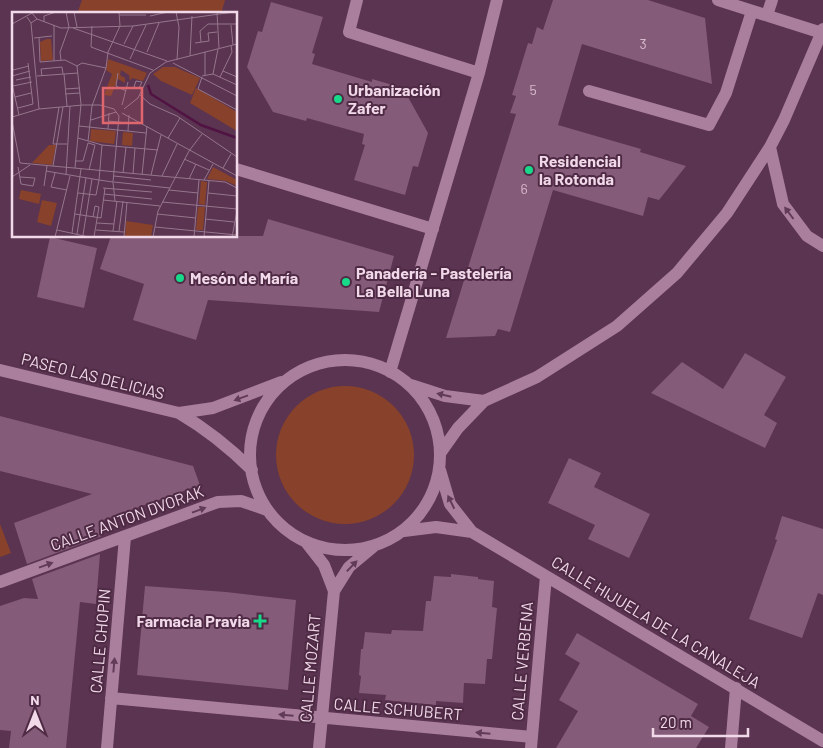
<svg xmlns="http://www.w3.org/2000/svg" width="823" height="748" viewBox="0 0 823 748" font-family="Barlow,sans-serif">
<rect width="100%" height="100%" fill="#5a3450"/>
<path fill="#88412b" d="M82 0H225L221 14H77Z
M276 455a69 69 0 1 1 138 0a69 69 0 1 1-138 0Z
M0 524 11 553 0 557Z"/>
<path fill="#845b78" d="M553 0H648L705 18 712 84 582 44 558 125 641 149 640 152 686 166 659 200 648 197 643 216 553 190 510 332 498 329 495 336 446 338 516 114 510 113 516 96 512 95 528 43 532 44 537 27 543 30Z
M271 2 323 17 312 53 315 54 312 64 372 82V79L403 88 428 133 418 167 413 166 405 195 354 180 365 145 362 144 364 134 307 118 306 121 273 112 247 67 258 31 262 32Z
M268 219 394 256 379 312 208 300 196 340 133 320 144 284 100 269 111 236H263Z
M50 237 97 248 84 308 37 297Z
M745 353 786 377 764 415 777 423 765 448 651 393 682 362 723 389Z
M0 416 193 466 200 485 103 520 102 536 27 564 14 523 92 494 0 471Z
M569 458 601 473 594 487 650 514 629 558 588 539 595 525 548 503Z
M782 516 823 529V595L818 593 802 638 749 619 777 540 775 539Z
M100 554 96 604 80 602 66 748H9L11 731 0 730V606L24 598 38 599 32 579Z
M451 574 478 577V579L494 581 492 607 497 608 492 659H487L485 684 464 683 463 703 436 701V705L385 700 386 695 359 693 361 676 359 675 361 649H363L365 632 391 634 392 630 423 631 426 601H431L434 576 451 577Z
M145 586 226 592 296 600 288 690 137 675Z
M577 633 698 704 691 716 709 727 696 748H556L578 711 559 700 580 663 565 654Z"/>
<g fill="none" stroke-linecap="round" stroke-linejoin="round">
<path stroke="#aa7f9d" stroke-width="12" d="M357 0 349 32 479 73
M718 0 822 33
M767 15 772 0
M589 91 709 125 726 93 752 11
M770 147 783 204 807 236 823 246
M236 169 433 229
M250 455a95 95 0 1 1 190 0a95 95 0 1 1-190 0Z
M0 370 179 413C208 430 229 447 252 470
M390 372 479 73 497 0
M411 385 445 396 484 401
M179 413 213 408 281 382
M441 452 458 428 484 401 537 377 617 326 677 273 727 213 770 147 784 120 823 29
M440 470 450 504 472 532 823 741
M404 531 436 527 472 532
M306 542 324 565 334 591 319 748
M0 582 218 502 241 501 267 510
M334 591 349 567 373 547
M111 698 532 737
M107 748 125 537
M531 748 546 576
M731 748 736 688"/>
</g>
<defs><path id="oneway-solid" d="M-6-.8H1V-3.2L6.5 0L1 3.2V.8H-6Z" transform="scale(1.25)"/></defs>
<g fill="#613b57">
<use href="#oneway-solid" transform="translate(789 213) rotate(-127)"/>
<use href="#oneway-solid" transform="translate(444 395) rotate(-167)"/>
<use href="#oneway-solid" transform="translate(241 398) rotate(160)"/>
<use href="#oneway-solid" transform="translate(451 502) rotate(-116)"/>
<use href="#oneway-solid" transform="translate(199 510) rotate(-20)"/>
<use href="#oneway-solid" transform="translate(46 565) rotate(-20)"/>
<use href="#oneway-solid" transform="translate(352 566) rotate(-46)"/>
<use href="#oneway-solid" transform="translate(114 665) rotate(-85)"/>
<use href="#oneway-solid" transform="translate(286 715) rotate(-175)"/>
<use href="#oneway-solid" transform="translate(483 733) rotate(-175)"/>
</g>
<g fill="#17d989" stroke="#4f2a45" stroke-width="2">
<circle cx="338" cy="99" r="5"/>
<circle cx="529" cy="170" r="5"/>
<circle cx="180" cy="278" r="5"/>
<circle cx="346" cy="282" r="5"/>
<path d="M257.5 613.5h5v5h5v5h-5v5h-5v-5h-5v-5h5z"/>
</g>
<g text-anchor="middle" stroke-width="4" stroke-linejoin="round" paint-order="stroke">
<g font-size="14" fill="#d6bacd">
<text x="643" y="49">3</text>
<text x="533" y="95">5</text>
<text x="524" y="194">6</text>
</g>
<g font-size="16" font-weight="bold" fill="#f1d9e9" stroke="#4f2a45" text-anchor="start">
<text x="348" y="96">Urbanización<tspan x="348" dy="18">Zafer</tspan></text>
<text x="539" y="167">Residencial<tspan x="539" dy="18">la Rotonda</tspan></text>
<text x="356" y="279">Panadería - Pastelería<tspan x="356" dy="18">La Bella Luna</tspan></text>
<text x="190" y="284">Mesón de María</text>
<text x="250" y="627" text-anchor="end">Farmacia Pravia</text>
</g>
<g font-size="16" fill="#f1d9e9" stroke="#4f2a45">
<text transform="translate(93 376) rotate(14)" y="6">PASEO LAS DELICIAS</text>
<text transform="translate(127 518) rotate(-20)" y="6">CALLE ANTON DVORAK</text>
<text transform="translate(656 622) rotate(31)" y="6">CALLE HIJUELA DE LA CANALEJA</text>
<text transform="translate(100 641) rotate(-85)" y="6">CALLE CHOPIN</text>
<text transform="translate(522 661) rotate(-85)" y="6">CALLE VERBENA</text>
<text transform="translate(310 668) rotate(-85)" y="6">CALLE MOZART</text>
<text transform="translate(398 709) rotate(5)" y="6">CALLE SCHUBERT</text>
</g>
</g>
<g transform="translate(12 12)">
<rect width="225" height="225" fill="#5a3450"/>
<path d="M35 27H39L41 48 29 49 28 30ZM96 47 116 54 135 61 131 69 120 66 118 69 117 63 109 58 108 63 113 66V71L106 67 99 84 92 83 100 62 94 58ZM151 55H163L188 66 180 83 149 69 141 62ZM184 76 225 100V119L178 91ZM79 117 104 119 102 132 78 129ZM111 120 121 121 120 134 110 133ZM37 133H44L40 153 20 151ZM201 155 225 168V174L214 169 195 167ZM189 169 195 170 193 193 187 192ZM9 178 29 182 27 192 7 187ZM30 188 45 191 39 214 25 210ZM186 195H193L191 218H184ZM114 209 141 213 139 225H113Z" fill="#88412b"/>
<path fill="none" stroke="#511343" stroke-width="2.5" d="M136 73 139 82 189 113 225 126"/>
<path fill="none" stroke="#96768d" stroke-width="1" d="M62 0 65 15M164 0 167 15 165 48M205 1 207 36M108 3H134M138 4 156 0M25 7 49 16 121 14 222 0M32 10V4L44 0M19 11 27 97M0 12 20 1 25 7 19 11 15 5M42 13V49M219 13 221 33M80 14 79 35 141 58M61 16 155 49M27 25 28 50 53 48 65 54M22 26 40 24M189 30 188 19 196 12H225M183 31 197 29 196 21 205 20M112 32 121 14M135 40 147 11M178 44 180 4M118 47 134 13M49 48 48 40 57 15 54 0M161 51 225 84M65 54 70 51 94 56M1 58 17 54M211 59 225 65M106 61 104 74 114 79M52 62 55 94M201 62 206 37M193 63V40M0 64 18 59M25 64 66 61M30 64 29 57 50 55 51 62M190 64 201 62 225 73M190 65 186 77 225 98M208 65 220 40 219 33M4 68 19 65M0 72 7 103M1 74 20 70M127 76 130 70 124 69 122 75 130 77M53 77 68 76M53 82 68 81M128 83 138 92 165 104 225 145M3 85 19 81M110 93 116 70M47 95 41 132H55M6 96 21 92 16 51M112 97 126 86 138 61 154 50 225 32M110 101 225 164M0 105 27 97 71 93H88L102 97 107 104 101 170 103 189M79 108 104 100M0 109 8 151 213 170 225 176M96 109 116 111M67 114 134 121M96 117 97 101M116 119 117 103M66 126 90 133 146 138M156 126 168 106M76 129 80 94 94 56 96 40 108 14 107 0M172 147 197 158M63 149H71L76 131 83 133 77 158M41 154 51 95M6 155 9 172 21 174 23 166 8 165M63 156 69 92 65 54M211 156 219 142M34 159 87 168 90 133M43 161 39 175 55 178M111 161 114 135M121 162 123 136M54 163 58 94M130 163 135 114M139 163 149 123M102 164 139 168M150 164 165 132M0 165 18 153M177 167 184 152M192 168 201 152M102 170 158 176M32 174 35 154M91 176 140 180M157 178 186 181M66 181 84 183 87 168 101 170M196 181 225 184M92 182 140 187M91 188 148 194M150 190 225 197M63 202 89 206 93 176M145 202 184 206M81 205 83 194 87 195M193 207 222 210M85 211 102 212M143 215 225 223M45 218 77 225M84 218 112 220M101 219 105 189M107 219 111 189M60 221 69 157M65 222 74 166M71 223 80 167M43 225 58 164M82 225 87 195M112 225 115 190M141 225 146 199 177 139 190 122M182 225 187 168M192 225 197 169M220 225 225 199"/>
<path fill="#df666c" fill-opacity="0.15" stroke="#df666c" stroke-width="2.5" d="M91 76H130V111H91Z"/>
<rect width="225" height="225" fill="none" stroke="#f1d9e9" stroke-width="2.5"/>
</g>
<g transform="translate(35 713)" stroke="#4f2a45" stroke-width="4" paint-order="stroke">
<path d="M0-4L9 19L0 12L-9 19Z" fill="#f1d9e9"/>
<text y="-8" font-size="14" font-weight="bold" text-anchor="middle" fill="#f1d9e9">N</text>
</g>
<path d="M653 728v8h95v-8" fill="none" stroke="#f1d9e9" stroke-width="2.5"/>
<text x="660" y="728" font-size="15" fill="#f1d9e9" stroke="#4f2a45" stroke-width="4" paint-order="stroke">20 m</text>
</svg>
